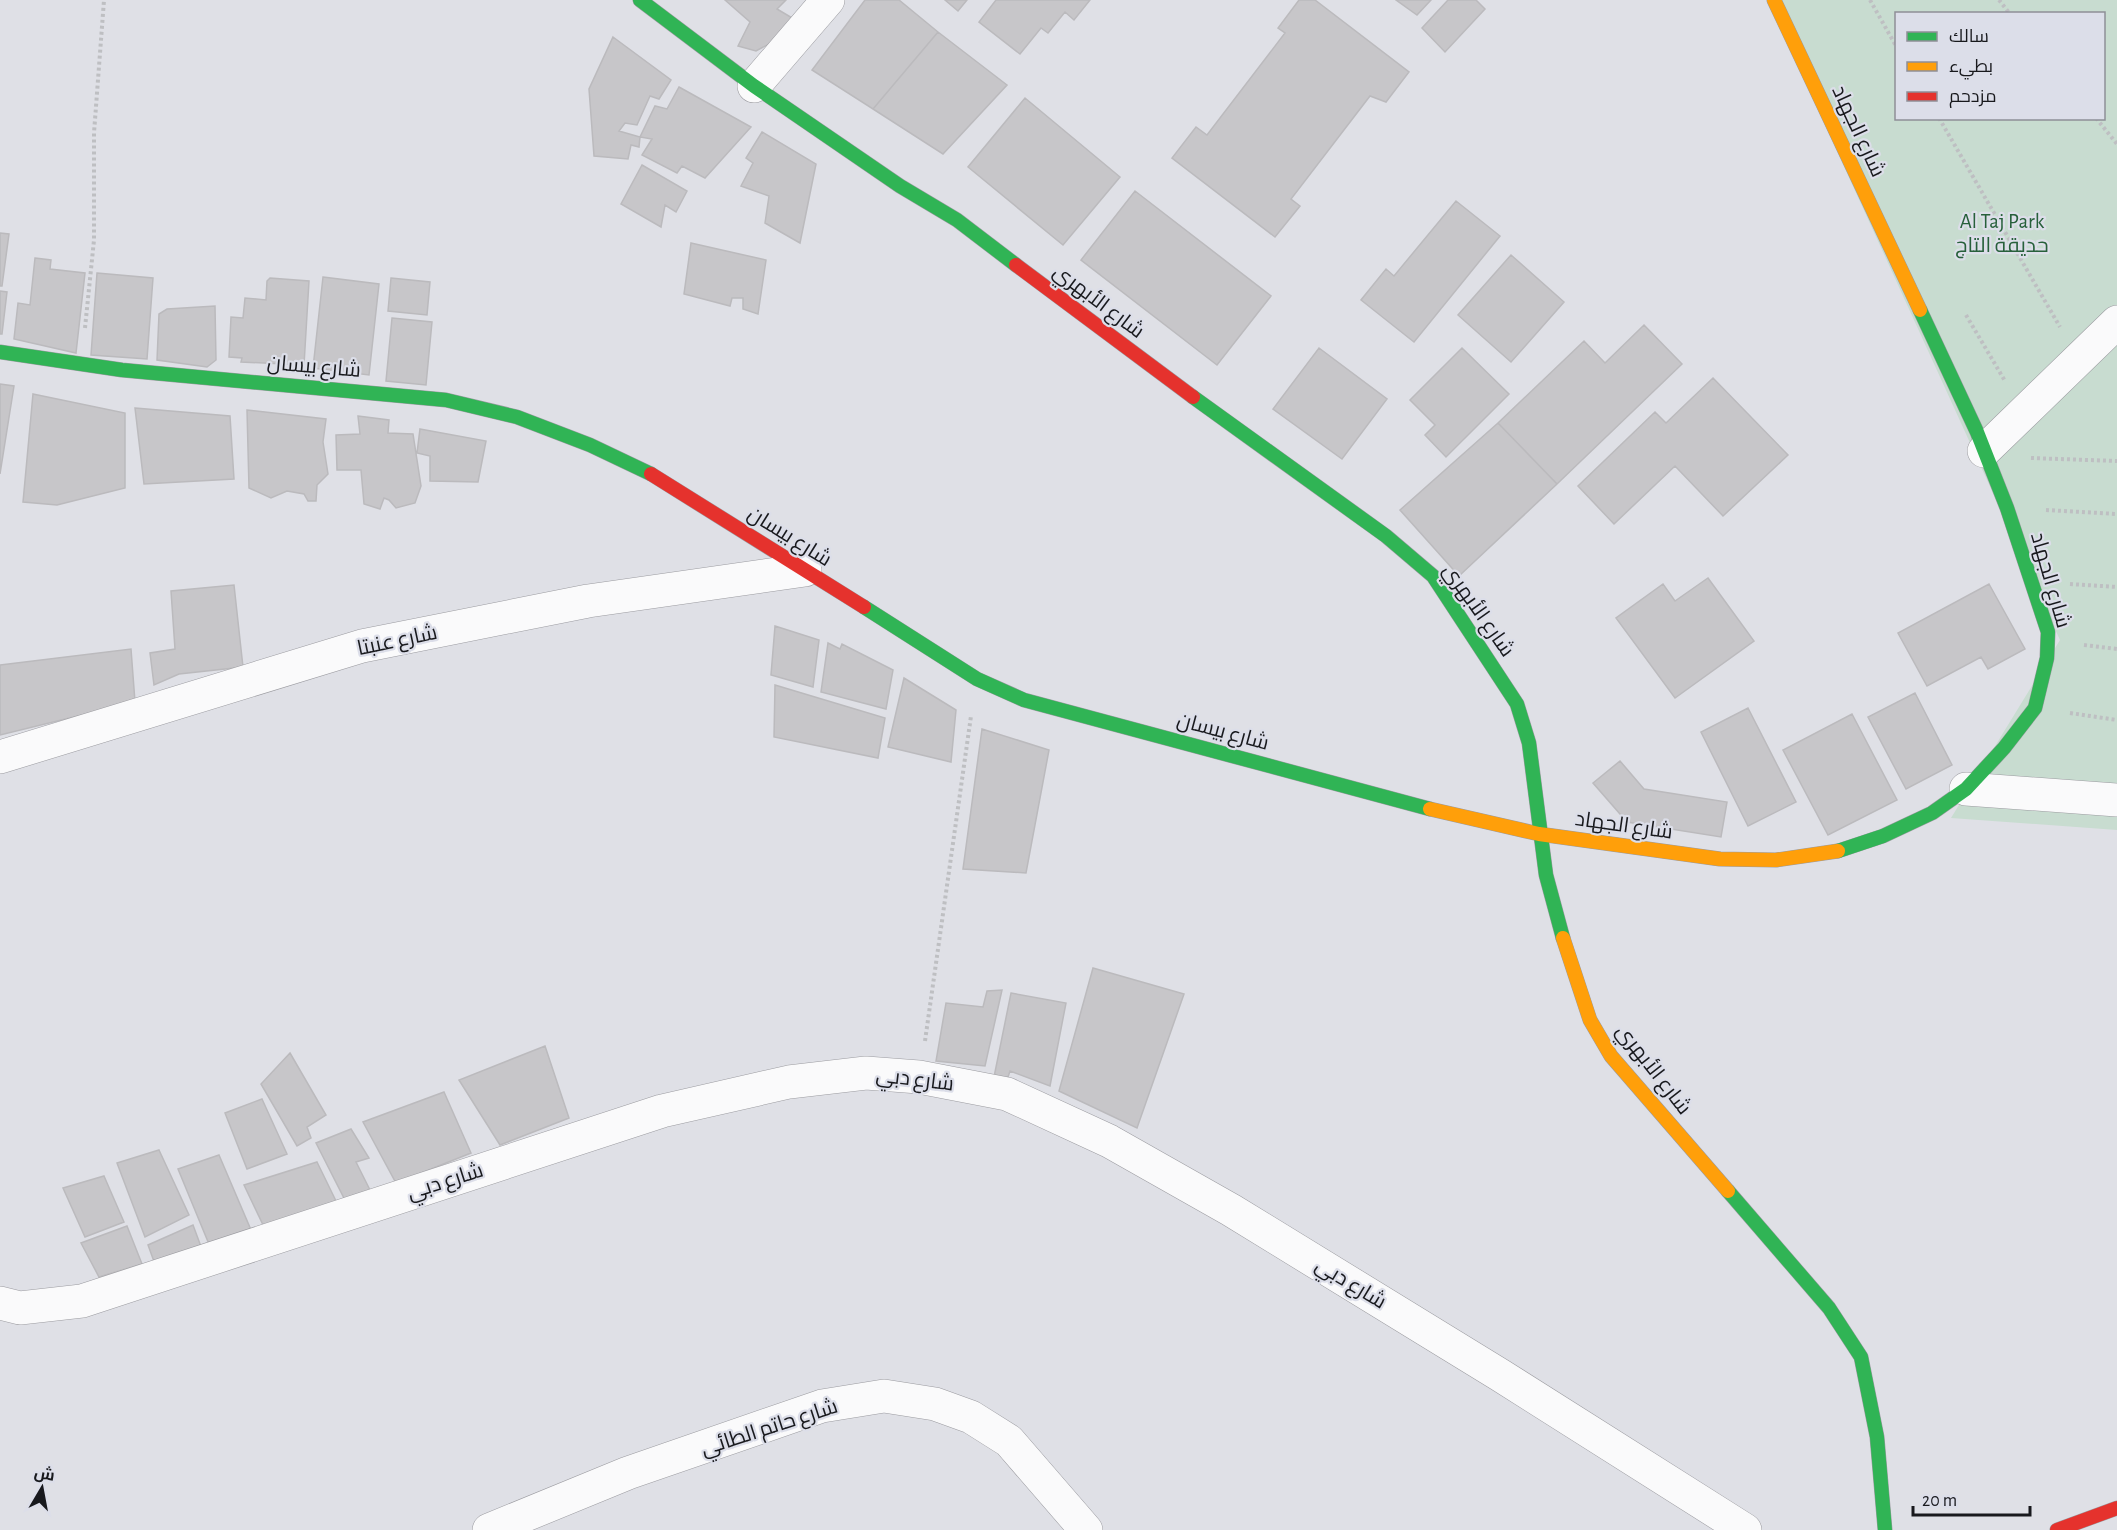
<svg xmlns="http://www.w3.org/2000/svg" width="2117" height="1530" viewBox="0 0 2117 1530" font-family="'Alegreya Sans',Cairo,sans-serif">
<rect width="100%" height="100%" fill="#dfe0e6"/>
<path fill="#c8dcd0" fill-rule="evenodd" d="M1768 0H2117V830L1951 818 2060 640ZM1896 14H2104V118H1896Z"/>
<path fill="#c7c6c9" stroke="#bbbabd" stroke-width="1.5" d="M725 0H786L777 9 804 25 756 51 738 46 750 22Z
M865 0H899L938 32 873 109 812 70Z
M945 0H967L958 11Z
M996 0H1090L1074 20 1065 12 1048 33 1041 28 1020 54 979 22Z
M1299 0H1315L1409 72 1386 102 1370 96 1291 199 1300 206 1275 237 1172 158 1196 127 1207 135 1285 33 1278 28Z
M1396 0H1431L1417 15Z
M1448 0H1476L1485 9 1445 52 1422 28Z
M938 32 1007 85 943 154 873 109Z
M613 37 671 80 659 99 650 96 637 125 625 123 619 131 640 137 639 147 631 145 628 159 594 156 589 89Z
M679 87 751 127 705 178 682 166 677 173 642 155 652 139 640 137 655 106 667 109Z
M1025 98 1120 177 1063 245 968 167Z
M762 132 816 164 800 243 765 223 769 196 741 186 753 163 746 158Z
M642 165 687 191 676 212 665 205 661 227 621 204Z
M1135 191 1271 296 1217 365 1081 260Z
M1456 201 1500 236 1414 342 1361 300 1386 269 1394 276Z
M0 233 9 234 2 286H0Z
M691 243 766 260 758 314 743 309V298H732L730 306 684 294Z
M1511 255 1564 302 1511 362 1458 315Z
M35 258 51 260 50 269 85 273 76 353 14 339 18 303 30 305Z
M97 273 153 278 147 359 91 355Z
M323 277 379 284 369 375 313 368Z
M270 278 309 281 304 365 241 362 242 358 229 357 231 317 243 318 245 298 266 300 267 281Z
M391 278 430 282 427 315 388 311Z
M0 291 7 292 2 334H0Z
M215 306 216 360 207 367 157 360 159 314 167 309Z
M392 318 432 322 426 385 386 381Z
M1644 325 1682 364 1557 484 1498 423 1584 341 1605 363Z
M1319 348 1387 399 1342 459 1273 409Z
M1462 348 1509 394 1446 457 1425 435 1435 425 1410 400Z
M1713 378 1788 455 1723 516 1675 466 1614 524 1578 486 1655 412 1666 423Z
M0 384 14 386 0 474Z
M33 394 125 413V488L57 505 23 502Z
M135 408 230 416 234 479 144 484Z
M247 410 326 419 323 442 328 474 317 485 316 501H308L304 494 287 491 271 498 249 488Z
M358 416 389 420 388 433 413 434 421 486 415 503 396 508 389 500 384 498 380 509 364 504 361 470H337L336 435 360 434Z
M1498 423 1557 484 1459 576 1400 510Z
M420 429 486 441 478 482 430 481V456L417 453Z
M1708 578 1754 641 1675 698 1616 618 1663 584 1675 601Z
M1989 584 2025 649 1988 669 1981 657 1927 686 1898 633Z
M234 585 243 667 179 674 154 685 150 653 175 649 171 591Z
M775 626 819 640 813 687 771 675Z
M828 643 840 649 842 644 893 670 886 709 821 692Z
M131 649 135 702 0 735V665Z
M904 678 956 710 951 762 888 747Z
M775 685 885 718 878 758 774 737Z
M1915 693 1952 765 1906 789 1868 717Z
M1748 708 1796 802 1748 826 1701 732Z
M1852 714 1897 800 1828 835 1783 750Z
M982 729 1049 750 1026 873 963 869Z
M1620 761 1644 789 1727 802 1721 837 1627 822 1593 783Z
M1093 968 1184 994 1137 1128 1059 1091Z
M1002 990 985 1066 936 1061 946 1003 983 1007 987 991Z
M1011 993 1066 1003 1050 1086 1010 1071 1007 1080 994 1077Z
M545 1046 569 1118 500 1145 459 1080Z
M290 1053 326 1115 307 1127 311 1138 297 1146 261 1084Z
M444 1092 471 1153 396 1183 363 1122Z
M262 1099 287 1154 247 1169 225 1113Z
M351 1129 369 1158 356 1162 373 1196 347 1204 316 1143Z
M159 1150 189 1215 145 1237 117 1163Z
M219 1155 251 1230 211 1249 178 1169Z
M317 1162 337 1203 265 1229 244 1185Z
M104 1176 124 1222 85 1237 63 1188Z
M193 1225 203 1252 156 1267 148 1245Z
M127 1226 142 1264 99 1277 81 1243Z"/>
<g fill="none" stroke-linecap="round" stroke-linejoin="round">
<g stroke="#9b9ba0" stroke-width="34">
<path id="street" d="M754 86 828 0
M1984 451 2117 322
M0 757 362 646 588 601 805 570
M1966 789 2117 800
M0 1303 20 1308 82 1301 662 1111 789 1082 866 1073 919 1077 1007 1094 1109 1141 1231 1210 1500 1375 1745 1530
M489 1530 628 1473 822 1406 884 1396 935 1404 971 1417 1009 1441 1086 1530"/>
</g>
<g stroke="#9b9ba0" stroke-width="15">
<path id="fast" d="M640 0 754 86 900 186 957 220 1016 265
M0 352 122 370 446 400 517 417 590 445 651 474
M1193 397 1386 536 1433 576 1517 704 1529 743 1546 875 1563 938
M864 607 977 679 1024 700 1430 809
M1838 851 1883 836 1932 813 1966 789 2004 748 2035 708 2047 658 2048 632 2007 508 1977 432 1920 310
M1728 1191 1829 1308 1861 1357 1877 1437 1885 1530"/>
</g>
<g stroke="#9b9ba0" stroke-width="15">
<path id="slow" d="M1774 0 1920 310
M1430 809 1539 834 1720 859 1776 860 1838 851
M1563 938 1590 1020 1611 1056 1728 1191"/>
</g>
<g stroke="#9b9ba0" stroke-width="15">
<path id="jam" d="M1016 265 1193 397
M651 474 864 607
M2057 1530 2117 1508"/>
</g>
<path stroke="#bebfc2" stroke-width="4" stroke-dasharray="3 3" stroke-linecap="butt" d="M1870 0 1896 46
M1999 0 2010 14
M1939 118 2060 327
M2096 118 2117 144
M1966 315 2005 381
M85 328 94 240V133L104 0
M2031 458 2117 461
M2046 510 2117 514
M2070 584 2117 587
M2084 645 2117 649
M2070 713 2117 720
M925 1041 971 716"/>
<use href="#street" stroke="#fafafb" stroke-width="33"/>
<use href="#fast" stroke="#30b455" stroke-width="14"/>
<use href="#slow" stroke="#ff9f0a" stroke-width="14"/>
<use href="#jam" stroke="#e5322d" stroke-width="14"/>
</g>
<g text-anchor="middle" stroke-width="4.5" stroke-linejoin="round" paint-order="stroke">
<g font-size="21" fill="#18191d" stroke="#dcdee9">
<text transform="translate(1859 131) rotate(65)" y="7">شارع الجهاد</text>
<text transform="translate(1099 301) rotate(37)" y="7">شارع الأبهري</text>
<text transform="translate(314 366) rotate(5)" y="7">شارع بيسان</text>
<text transform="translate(790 536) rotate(32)" y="7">شارع بيسان</text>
<text transform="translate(2051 580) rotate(74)" y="7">شارع الجهاد</text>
<text transform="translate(1479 610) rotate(55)" y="7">شارع الأبهري</text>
<text transform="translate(397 640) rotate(-12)" y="7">شارع عنبتا</text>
<text transform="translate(1223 731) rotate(15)" y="7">شارع بيسان</text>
<text transform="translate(1624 825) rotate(8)" y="7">شارع الجهاد</text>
<text transform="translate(1654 1069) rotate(52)" y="7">شارع الأبهري</text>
<text transform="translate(915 1079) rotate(7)" y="7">شارع دبي</text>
<text transform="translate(445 1181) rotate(-18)" y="7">شارع دبي</text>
<text transform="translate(1351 1283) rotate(31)" y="7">شارع دبي</text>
<text transform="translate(769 1427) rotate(-18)" y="7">شارع حاتم الطائي</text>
</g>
<g font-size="21" fill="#27603b" stroke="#dcdee9">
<text x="2002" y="228">Al Taj Park<tspan x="2002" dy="24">حديقة التاج</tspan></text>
</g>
</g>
<rect x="1895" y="12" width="210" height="108" fill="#dcdee9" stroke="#8e8f97" stroke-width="1.5"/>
<rect x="1907" y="32" width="30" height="9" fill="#30b455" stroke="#8e8f97" stroke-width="1.5"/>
<text x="1949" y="42" font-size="18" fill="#18191d">سالك</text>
<rect x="1907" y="62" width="30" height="9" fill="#ff9f0a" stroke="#8e8f97" stroke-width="1.5"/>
<text x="1949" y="72" font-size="18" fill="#18191d">بطيء</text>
<rect x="1907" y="92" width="30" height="9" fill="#e5322d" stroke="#8e8f97" stroke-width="1.5"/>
<text x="1949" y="102" font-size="18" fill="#18191d">مزدحم</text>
<g transform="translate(42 1488) rotate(10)" stroke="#dcdee9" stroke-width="4.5" paint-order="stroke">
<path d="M0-4.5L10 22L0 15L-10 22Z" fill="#18191d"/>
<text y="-9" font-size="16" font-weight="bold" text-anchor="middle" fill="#18191d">ش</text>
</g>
<path d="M1913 1506v9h117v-9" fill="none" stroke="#18191d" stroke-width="3"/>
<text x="1922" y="1506" font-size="18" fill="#18191d" stroke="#dcdee9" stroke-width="4.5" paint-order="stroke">20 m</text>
</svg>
